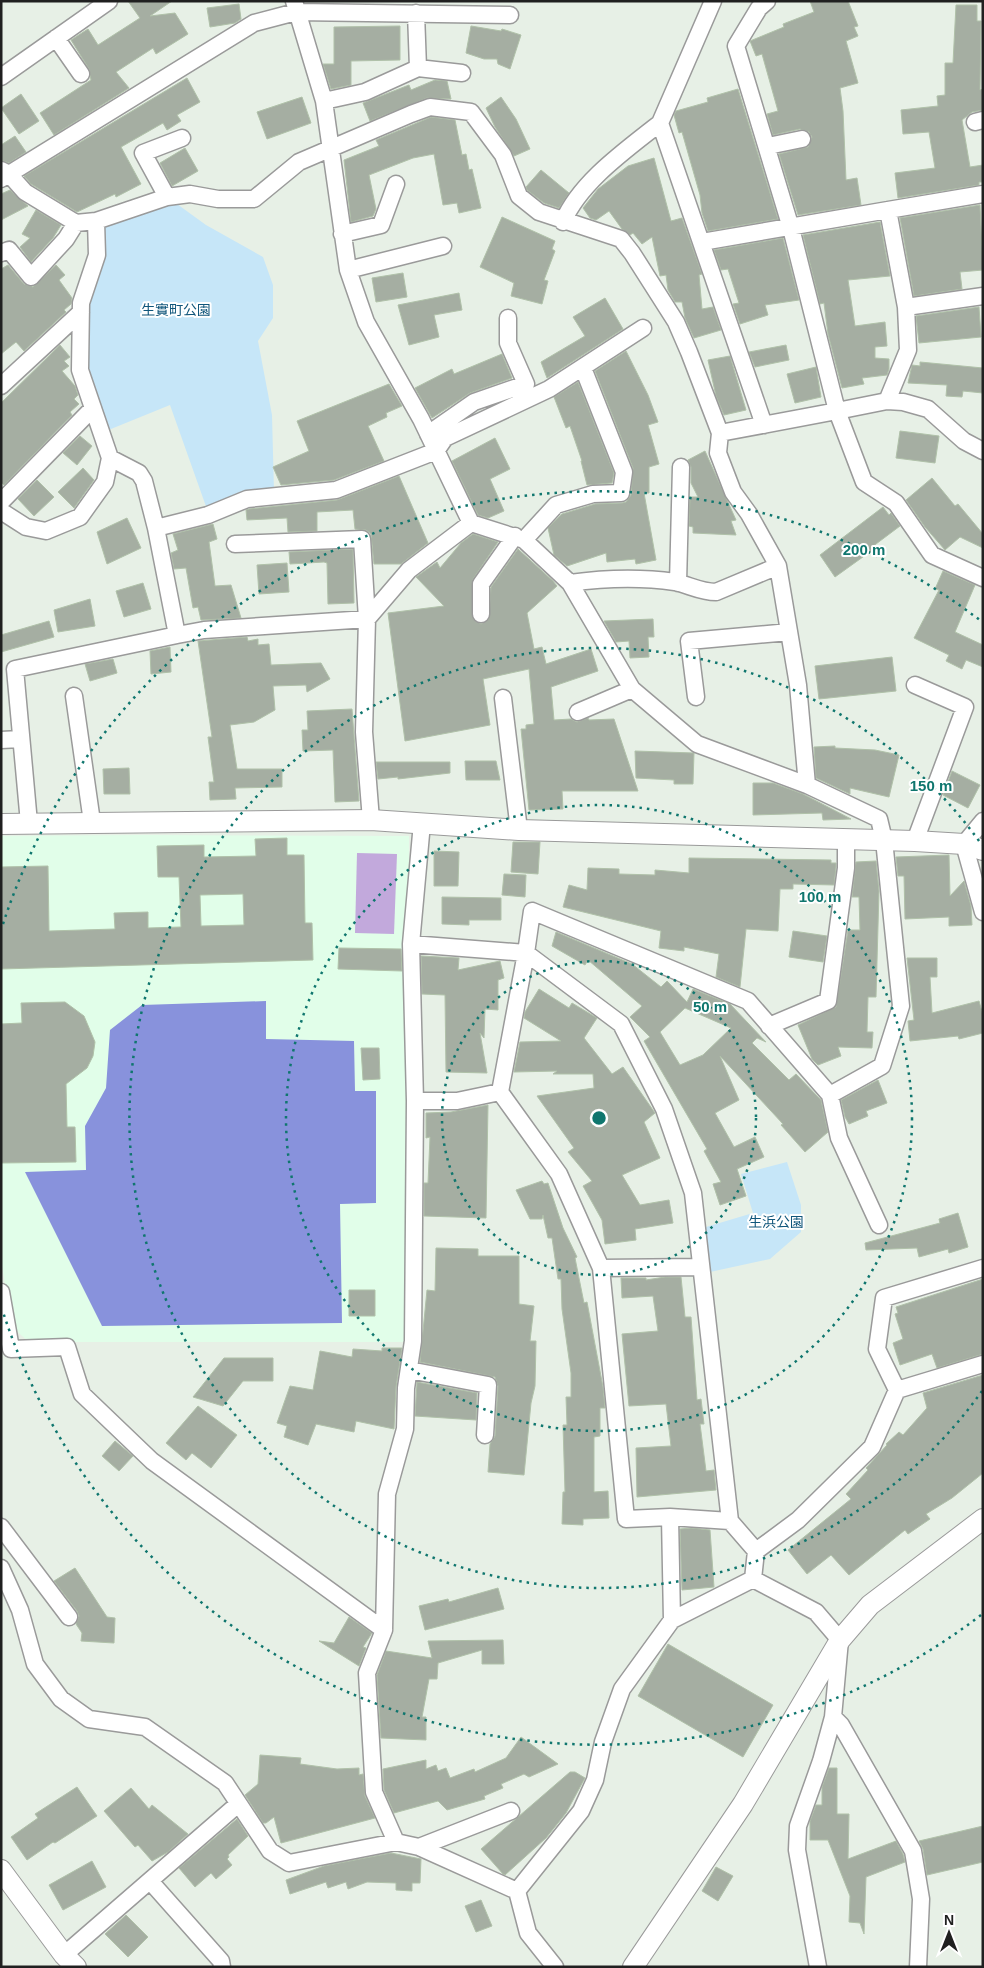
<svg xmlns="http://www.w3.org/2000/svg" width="984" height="1968" viewBox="0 0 984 1968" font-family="Arial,'Noto Sans JP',sans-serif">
<rect width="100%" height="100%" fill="#e7f0e6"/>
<path fill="#e1fee9" d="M143 835 409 836 407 1342H29L12 1327 1 1260V836Z"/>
<path fill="#c6e6f8" d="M159 203 177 204 206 225 263 257 273 285V318L258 341 272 415 274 492 208 512 170 405 106 431 87 370 83 332 102 223Z
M787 1162 801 1205V1232L770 1259 710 1272 706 1227 753 1213 741 1174Z"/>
<path fill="#8892dc" d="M266 1001V1039L354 1041 355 1091H376V1203L340 1204 342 1323 102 1326 25 1172 86 1170 85 1126 106 1088 110 1030 142 1005Z"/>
<path fill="#c2a9dc" d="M357 853 397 854 394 934 355 933Z"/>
<path fill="#a5aea2" stroke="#b0c1a9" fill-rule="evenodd" d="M128 1H172L150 16 175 13 188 34 156 54 153 48 116 72 129 88 54 135 40 113 91 80 89 69 71 40 88 29 98 45 140 18Z
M810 1H848L858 26 854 27 858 36 846 41 858 83 840 88 843 111 846 180 857 178 861 205 798 215 779 154 808 147 812 137 809 132 800 129 773 135 767 114 778 111 762 54 756 56 750 41 784 27 783 24 814 12Z
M239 4 241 19 235 23 210 27 207 8Z
M956 5H977V21H981L980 90 983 89V110L972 112 962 120 970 167 983 165V182H979V185L898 198 895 173 935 168 929 132 903 134 901 110 938 106 937 96 945 95V63H953Z
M400 26V60L351 61V85L331 89 323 64H334V27Z
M471 26 501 31 502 29 521 35 510 69 498 64 497 59H484L466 53Z
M187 78 200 102 177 115 181 121 167 130 163 123 121 147 141 184 116 197 115 194 77 212 31 184 24 176Z
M435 80 447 81 451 99 427 98 370 121 363 103 409 85 411 90Z
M738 89 778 219 708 231 702 213 700 195 682 132 679 133 674 115 676 111 708 102 707 98Z
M21 94 39 121 19 134 1 108Z
M302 97 311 123 267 139 257 112Z
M501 97 516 119 530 149 514 156 495 127 486 108Z
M431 117 455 120 462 155 466 154 469 170 472 169 481 208 459 213 457 203 443 205 434 154 413 158 369 175 376 209 373 216 351 222 344 160 379 146 376 140Z
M15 136 26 152 9 163 1 160V145Z
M185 148 198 171 172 186 160 163Z
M654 158 671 221 682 218 702 274 699 275 702 309 713 307 721 330 694 338 685 318 682 302H675L668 290 666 275 660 276 652 237 642 244 633 233 630 235 622 229 609 211 596 220 590 218 583 208 598 189 628 166Z
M541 170 569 193 559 208 544 203 527 190 526 187Z
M10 190 28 206 1 220V194Z
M980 205 983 270 960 272 962 289 914 296 900 218Z
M36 210 61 225 53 238 31 262 20 247 30 238 22 234Z
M502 217 555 241 552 249 555 251 544 280 548 281 542 304 511 296 514 283 480 267Z
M880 222 890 276 848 280 855 326 885 322 887 346 875 347V358L889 359V369L887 375 862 378 864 384 842 388 828 334 824 303 820 304 803 235Z
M783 238 799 300 765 305 768 315 740 324 733 304 739 303 728 269 721 270 714 250Z
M8 265 24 284 33 287 56 265 65 275 59 280 72 298 71 304 64 310 66 312 24 351 16 342 1 354V269Z
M403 273 407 297 376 302 372 278Z
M459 293 462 310 434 315 439 337 409 345 398 305Z
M605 298 623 329 547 378 541 362 585 336 573 317Z
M979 307 981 337 919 343 916 316Z
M60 345 70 357 64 361 69 366 62 371 75 386 78 395 74 399 79 404 70 412 72 415 4 485 1 482V403Z
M786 345 789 360 755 367 749 352Z
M626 351 648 395 658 422 648 425 659 464 649 467V493H644L656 560 636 564 635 559 607 562 606 553 567 566 554 555 548 528 562 514 595 504 622 503 626 502 631 495 633 468 595 371Z
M502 354 512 378 470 393 432 418 415 388 452 369 454 374Z
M730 356 746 410 724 415 716 396 708 360Z
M920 362 983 368V393L963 391 962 397 946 396 947 385 908 383 912 365 920 366Z
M816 367 821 397 795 403 787 374Z
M578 382 614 473 612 483 587 485 581 461H582L570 426 566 428 554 397Z
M389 384 402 406 386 413 387 417 368 426 384 461 334 480 281 485 273 467 309 451 297 421Z
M900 431 939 436 935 463 896 458Z
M80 436 92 446 77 465 63 453Z
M495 438 510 469 490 479 504 511 488 518 478 515 452 461Z
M705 451 736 520 731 521 736 535 693 533V527L689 526 690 497H698L691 483V467L688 460Z
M83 468 94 480 74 508 58 492Z
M399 476 428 543 401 564H374L371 534 366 530 355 529 353 510 317 512V531L288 532 287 518 247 520 246 510 249 509 337 500Z
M932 478 955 506 958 504 983 534V548L960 537 945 550 925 527 906 500Z
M37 480 54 497 34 516 18 499Z
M883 507 889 515 891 513 900 526 872 547 874 549 835 577 820 555Z
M127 518 141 548 107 564 97 532Z
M213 524 217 539 209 542 215 586 231 585 241 618 201 620 198 607 193 608 186 568 174 569 171 553 178 550 173 534Z
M473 534 498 542 473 579V619L481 624 489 619 491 587 518 549 553 581 557 586 527 613 534 649 542 647 546 664 591 649 598 671 551 687 554 720 571 719 577 722 588 718 589 720 614 719 638 791H562L563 809 529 810 521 729H526V725L534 724 529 669 483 679 490 725 405 741 388 613 444 606 416 577 437 562 440 568 461 543Z
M353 549 354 603 328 604 327 563 324 562 290 564 289 552Z
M287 563 289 592 259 594 257 565Z
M943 571 975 585 955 632 983 645V667L966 660 962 669 946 661 949 655 914 638 939 590 935 589Z
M143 583 151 609 124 617 116 591Z
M90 599 95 626 58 632 54 610Z
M653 619 654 637H648L649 657 630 658 629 641 616 642 604 621Z
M49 621 54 637 1 652V635Z
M247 637 248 641 258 639V645L269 644 271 665 321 663 330 679 307 692 306 685 273 686 275 710 254 722 230 725 237 769H282V787L235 788 236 799 210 800 209 782H214L208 737H212L198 641Z
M170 647 171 672 151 674 150 651Z
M892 657 896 691 819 699 815 666Z
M113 659 117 673 90 681 85 664Z
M352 709 359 801 335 802 333 750 303 751 302 730H308L307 711Z
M835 746V748L875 750 899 755 889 797 850 788V794L816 778 814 747Z
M635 751 694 753 693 784H674V780L636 778Z
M465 761H496L500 780H466Z
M376 762H450V773L398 779V777L378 779Z
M129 768 130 794H104L103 769Z
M952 771 980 785 968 808 943 795Z
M753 783H773L803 794 851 819 823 820 822 813 753 815Z
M287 838V855H304L305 923H312L313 960 1 969V867L48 866 49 931 115 929 114 913 148 912V928L181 927 179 877H158L157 846 204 845V857L256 856 255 839ZM243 894 244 925 201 926 200 895Z
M513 842H540L538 874 511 872Z
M434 851 459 852 458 886H434Z
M949 855 950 896 964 881 971 906 972 925 949 926V917L905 919 904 876H898L896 857Z
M689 858 831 860V863H836V867L834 885 793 884V889H780L778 931 746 929 740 987 716 977 719 954 684 947V951L659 948 661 931 563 907 569 885 587 890 588 868 619 869V874L655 875V870L689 873Z
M876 861 879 891 876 997H868L867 1032H873L872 1048 838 1047 841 1056 818 1065 812 1059 798 1025 836 1007 848 930H860L859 897H852L856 862Z
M504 874 526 875 525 897 502 895Z
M442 897 501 898V920H469V925L442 924Z
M793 931 827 936 823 962 789 957Z
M556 932 632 964 661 987 667 981 687 1002 693 989 730 1004 766 1042 757 1038 752 1043 789 1080 796 1074 821 1100 828 1132 805 1152 781 1125 783 1124 720 1056 739 1100 715 1113 734 1147 755 1137 764 1157 737 1169 746 1196 720 1205 713 1184 721 1182 704 1151 707 1149 644 1041 650 1037 630 1017 642 1006 588 960 585 965 552 946ZM685 1008 731 1028 703 1055 680 1065 660 1032Z
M339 948 401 949 402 971 338 969Z
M421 956 459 958 458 970 500 961 504 978 498 980V1010L485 1009 484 1038 480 1033 487 1073 446 1072 445 995 422 994Z
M907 958H937V977H930L932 1013 979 1001 983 1015V1033L959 1039 958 1036 910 1041 908 1021 914 1020Z
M539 989 569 1008 572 1003 597 1018 584 1038 612 1074 623 1067 655 1113 644 1122 660 1158 622 1175 640 1205 669 1200 673 1223 635 1229 636 1240 605 1244 602 1220 583 1186 592 1181 568 1152 574 1148 537 1096 594 1088 593 1074H553L557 1071 514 1072 520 1042 561 1041 524 1018 525 1012Z
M65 1002 84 1016 95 1042 93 1056 87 1068 66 1084 67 1127H75L76 1162 1 1163V1024L22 1023 21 1003Z
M361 1048H379L380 1079 363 1080Z
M878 1080 887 1103 866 1111 868 1116 849 1124 845 1117 841 1100Z
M488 1105 486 1218 424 1216V1183H428L430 1137 426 1138V1113L451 1112Z
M542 1181 544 1184 548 1183 563 1228 577 1257 575 1258 584 1303 587 1302 603 1387 605 1408H600V1436L594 1437V1492L608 1491 609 1518 583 1519V1525L562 1524 563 1492H565L563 1425H567L566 1397H571V1373L562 1309 561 1279H558L552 1238H548L543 1215 542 1219H530L516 1190Z
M958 1213 968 1247 949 1253 948 1249 919 1257 917 1248 866 1250 865 1243 940 1223 939 1219Z
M436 1248 478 1249V1256H519V1304L534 1306 530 1341H536L535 1386 531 1403 524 1475 488 1472 490 1444 495 1436 498 1386 495 1377 420 1362 427 1290 435 1291Z
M665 1277H681L685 1317H691L697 1400 701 1399 704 1424H700L706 1471 714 1470 716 1490 637 1497 636 1448 671 1446 666 1404 629 1406 622 1334 658 1331 653 1296 622 1298 621 1278H646V1280Z
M983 1279V1354L937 1368 932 1354 900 1365 893 1343 903 1339 895 1314 898 1313 896 1307Z
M349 1290H375V1316H349Z
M382 1348H402L396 1387 394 1429 356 1421 354 1432 316 1424 308 1445 284 1437 287 1426 277 1423 290 1386 313 1390 320 1351 352 1357 353 1349 382 1351Z
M224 1358H273V1381H243L223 1406 193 1397Z
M983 1375V1473L952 1498 926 1514 930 1519 908 1534 905 1530 849 1575 831 1555 807 1574 788 1550 851 1499 846 1494 868 1470 866 1468 887 1445 886 1444 899 1432 903 1435 927 1408 923 1393Z
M417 1382 477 1393 476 1420 415 1416Z
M198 1406 237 1435 211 1468 192 1453 186 1460 166 1443Z
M115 1441 133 1456 119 1471 102 1456Z
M691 1528 710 1530 714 1587 682 1590 680 1529Z
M75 1568 107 1617 115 1618 114 1643 81 1641 82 1633 76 1624 79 1616 77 1611 54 1581Z
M498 1588 504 1609 425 1630 419 1606 448 1599 449 1602Z
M349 1617 372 1633 363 1647 366 1648 359 1666 319 1641 334 1643Z
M503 1640 504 1664H482V1650L438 1663 437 1679H429L422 1717H426V1740L381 1738 377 1675 386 1651 432 1658 428 1641Z
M668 1644 773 1705 743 1757 638 1696Z
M521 1737 558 1764 529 1777 524 1774 501 1784 503 1788 484 1796 485 1799 447 1810 438 1801 394 1813 384 1790 383 1769 426 1760V1769L436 1765 438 1771 446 1768 450 1778 474 1769 475 1772 506 1758Z
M260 1755 301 1758 300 1764 337 1769 359 1768V1775L363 1774 365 1796 375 1818 281 1843 274 1817 266 1823H263L245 1795 258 1784Z
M829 1768H837V1814H849L848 1859 896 1841 903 1854 905 1862 866 1877 864 1934 860 1923 849 1922 850 1896 828 1840H810V1821L816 1805H822V1787Z
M570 1772H575L585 1778 566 1813 546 1838 505 1875 503 1874 481 1849Z
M77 1787 97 1816 55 1843 53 1842 27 1860 11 1837 38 1818 35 1814Z
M131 1788 149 1809 152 1805 188 1834 168 1852 152 1861 138 1845 135 1847 104 1811Z
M237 1819 248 1836 228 1855 229 1857 227 1859 232 1865 216 1879 211 1873 195 1887 179 1868Z
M983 1826V1862L927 1875 923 1849 919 1841Z
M391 1853 421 1859 420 1883H412V1891L396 1890V1883L367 1882 348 1889 346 1882 328 1888 326 1882 290 1894 286 1880 324 1866Z
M92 1861 106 1887 63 1910 49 1885Z
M716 1867 733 1876 718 1901 702 1891Z
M481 1900 492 1926 476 1932 465 1906Z
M126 1915 148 1937 128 1957 105 1934Z"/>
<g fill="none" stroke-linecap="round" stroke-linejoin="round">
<g stroke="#9a9a9a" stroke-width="19">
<path id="minor" d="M294 1 324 101 348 270 366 322 421 419 471 523
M713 1 660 123 764 425
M767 1 759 8 736 46 791 228 837 411 887 401 903 402 928 409 964 441 983 451
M416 13 418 68
M56 38 81 74
M1 77 109 1
M324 101 365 92 418 68 462 73
M975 122 983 120
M768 146 802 139
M1 170 9 174 25 192 76 223 96 221 167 197 190 194 218 199H254L299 162 411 114 430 107 471 112 503 155 519 196 539 212 621 239 632 253 676 322 689 352 720 433
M1 179 254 23 296 12 510 15
M167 197 143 153 182 138
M563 222C580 182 626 150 660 123
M342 234 381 225 396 184
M702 242 888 210
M1 253 9 250 31 277 66 239 76 223
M348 270 443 246
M906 307 983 296
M1 386 81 312
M887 401 908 350 906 307 888 210 983 194
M428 434 474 402 526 384 508 343V318
M110 458 139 473 144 481 156 528
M1 502 93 408
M1 511 26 527 46 531 80 517 105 482 110 458 80 370 81 303 97 255 96 221
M524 540 556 505 593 494 621 493 624 472 583 368
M235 544 362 539 367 619 364 732 371 820
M570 583C606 578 639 577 675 582 689 585 701 592 716 592L778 566
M678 583 681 467
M481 614V584L515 536
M177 635 204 630 367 619 409 570 471 523 524 540 570 583 632 689 697 744 807 785
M915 685 965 707 915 841
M74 696 92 822
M696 697 689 641 789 632
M503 698 519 830
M578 712 632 689
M1 740 21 739
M983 821 964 844 983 912
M29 823 15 669 177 635 156 528 208 515 247 499 336 490 436 451 445 438 549 389 643 328
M411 944 526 953 532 911 748 1001 830 1095 839 1138 879 1225
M769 1026 828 1001 846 868V839
M500 1092 526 953 621 1024 664 1109 693 1193 730 1521 756 1551
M830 1095 882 1066 901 1006 884 840 879 819 807 785 798 685 778 566 749 514 733 492 718 453 720 433 837 411 864 482 896 503 932 555 983 578
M415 1101H457L500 1092 559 1174 601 1268
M701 1267 601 1268 626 1519 670 1517 730 1521
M1 1292 11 1349 67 1347 82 1394 152 1461 384 1630 367 1673 374 1792 396 1842 419 1847 517 1891 528 1933 555 1967
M409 1370 488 1385 485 1435
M897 1390 983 1364
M670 1517 672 1620
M1 1527 69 1617
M1 1568 20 1610 35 1664 61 1699 89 1719 145 1727 225 1783 270 1851 289 1863 396 1842
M753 1579 756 1551 798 1520 872 1447 897 1390 877 1349 884 1298 983 1268
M384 1630 387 1494 405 1429 406 1388 413 1341 415 1101 411 944 422 823
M833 1717 841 1725 913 1851 921 1899 918 1967
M419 1847 511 1811
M150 1881 221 1961 222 1967
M517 1891 581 1811 595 1780 603 1742 622 1689 672 1620 753 1579 816 1612 840 1640 833 1717 821 1761 798 1826 797 1850 818 1967
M64 1955 237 1805"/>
</g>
<g stroke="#9a9a9a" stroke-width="22">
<path id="tertiary" d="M1 824 371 820 519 830 915 841 964 844 983 850
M1 1870 64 1955 76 1967
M633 1967 743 1804 840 1640 870 1605 983 1519"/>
</g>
<use href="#minor" stroke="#fff" stroke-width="16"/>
<use href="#tertiary" stroke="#fff" stroke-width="20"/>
</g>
<g fill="none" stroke="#0f766e" stroke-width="2.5" stroke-dasharray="2.5 5">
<circle cx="599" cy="1118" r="157"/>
<circle cx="599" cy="1118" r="313"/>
<path d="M982 1391A470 470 0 1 1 982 845"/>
<path d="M981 1615A627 627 0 0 1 3 1312M3 924A627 627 0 0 1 981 621"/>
</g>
<g text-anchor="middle" stroke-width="4" stroke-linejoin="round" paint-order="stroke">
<g font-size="14" fill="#10567b" stroke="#fff">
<text x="176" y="315">生實町公園</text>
<text x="776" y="1227">生浜公園</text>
</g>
</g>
<circle cx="599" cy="1118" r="8" fill="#0f766e" stroke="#fff" stroke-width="2.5"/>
<g font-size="15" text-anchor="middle" font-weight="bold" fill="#0f766e" stroke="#fff" stroke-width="4" stroke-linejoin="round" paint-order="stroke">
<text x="864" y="555">200 m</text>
<text x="931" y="791">150 m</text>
<text x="820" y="902">100 m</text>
<text x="710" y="1012">50 m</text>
</g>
<rect width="984" height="1968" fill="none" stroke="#202020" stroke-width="5"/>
<g transform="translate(949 1933)" stroke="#ffffff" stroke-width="4" paint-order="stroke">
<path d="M0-4L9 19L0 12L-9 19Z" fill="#202020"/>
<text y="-8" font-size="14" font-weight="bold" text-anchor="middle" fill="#202020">N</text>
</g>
</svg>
